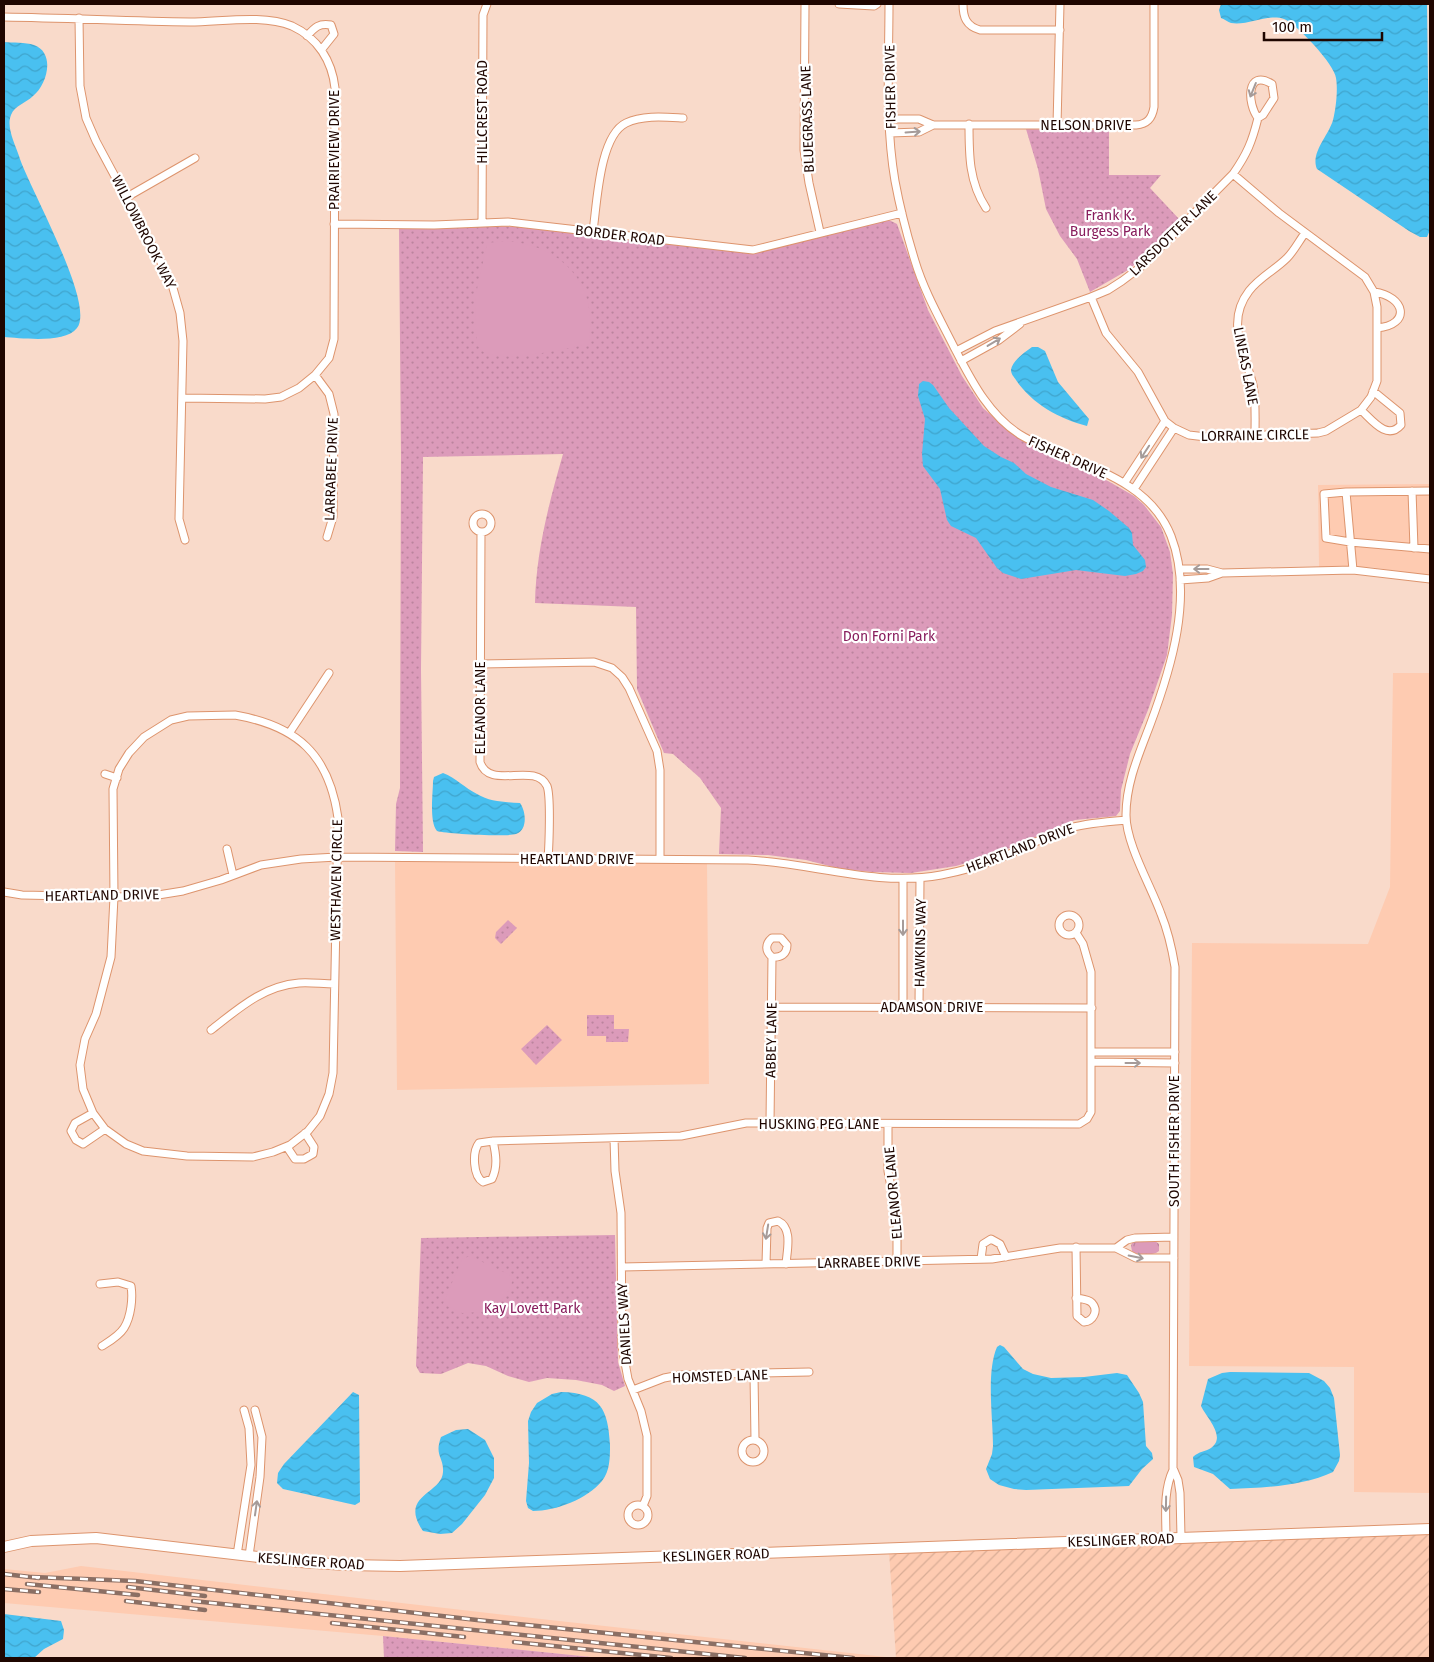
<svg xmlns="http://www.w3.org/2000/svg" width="1434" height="1662" viewBox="0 0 1434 1662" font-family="'Fira Sans',sans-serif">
<defs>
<pattern id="industrial-furrows" width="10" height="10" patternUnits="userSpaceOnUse" patternTransform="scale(1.25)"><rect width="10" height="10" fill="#fecbb1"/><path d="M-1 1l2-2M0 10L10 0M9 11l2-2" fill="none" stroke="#d9ad96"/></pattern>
<pattern id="grass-tufts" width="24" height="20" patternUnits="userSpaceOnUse" patternTransform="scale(1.25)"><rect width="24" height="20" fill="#dc9bba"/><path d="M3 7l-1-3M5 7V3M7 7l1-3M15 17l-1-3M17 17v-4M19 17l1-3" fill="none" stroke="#bc849e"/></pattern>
<pattern id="park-dots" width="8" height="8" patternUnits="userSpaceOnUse" patternTransform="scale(1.25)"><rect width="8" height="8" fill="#dc9bba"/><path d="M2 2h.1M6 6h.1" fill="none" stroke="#bc849e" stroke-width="1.8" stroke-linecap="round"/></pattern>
<pattern id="water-waves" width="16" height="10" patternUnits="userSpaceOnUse" patternTransform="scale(1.25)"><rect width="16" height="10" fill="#49c0f0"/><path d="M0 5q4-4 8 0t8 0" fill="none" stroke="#3fa4cc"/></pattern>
</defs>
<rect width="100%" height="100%" fill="#f9daca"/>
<path fill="#fecbb1" d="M1430 484V576L1371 567H1319L1318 485Z
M1393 673H1430V1493L1354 1492V1367L1189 1366 1192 943 1368 944 1390 887Z
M395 861 707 863 709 1084 397 1090Z
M81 1566 550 1620 895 1658H601L383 1636 4 1603V1569L45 1573Z"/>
<path fill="url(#industrial-furrows)" d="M1430 1534V1658H896L889 1551Z"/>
<path fill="url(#grass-tufts)" d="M1137 1241H1155L1159 1244V1251C1153 1256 1138 1256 1132 1251L1131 1246 1132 1243Z"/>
<path fill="url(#park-dots)" d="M1026 129 1109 130V175H1161L1150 188 1180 220 1145 256 1128 270 1090 292 1077 259 1060 236 1046 209 1038 169Z
M889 220 897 224 928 310 962 376 983 408 1012 434 1057 459 1108 481 1134 496 1144 505 1161 527 1170 552 1173 574 1172 615 1167 655 1148 710 1130 754 1121 790 1120 811 1116 816 1075 820 996 854 956 866 911 873 872 872 841 869 806 860 768 855 719 854 721 808 700 778 673 754 664 753 637 689 636 607 535 603C536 552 549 503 563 454L423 457 421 670 423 852 395 851 396 804 400 788 401 455 399 228C439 228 479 225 520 227L752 253Z
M508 920 517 928 501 944 495 938 496 932Z
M587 1015H614V1029H629L628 1042H606V1036H587Z
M547 1025 562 1040 536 1065 521 1049Z
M615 1235 618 1362 625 1386 614 1391 602 1385 576 1380 547 1378 529 1382 508 1376 486 1366 468 1363 441 1374 420 1373 416 1366 421 1238Z
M383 1636 601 1658H384Z"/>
<path fill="#dc9bba" d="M505 241C548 243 587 270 590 316 591 325 589 335 589 344 569 348 494 366 480 349 474 341 475 307 476 296 478 279 484 261 487 243Z
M470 1256 514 1277 507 1294 496 1306 481 1312 462 1313 443 1304 462 1259Z"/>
<path fill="url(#water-waves)" d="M1221 4H1427L1430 230 1427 237H1420L1409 231 1317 169C1310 153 1329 135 1333 120 1336 108 1338 90 1336 78 1335 65 1297 24 1284 19 1268 13 1248 26 1231 23 1228 22 1224 19 1221 18L1219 10Z
M4 42C13 43 25 42 34 45 56 53 47 85 33 96 26 103 15 105 11 115 6 127 15 144 19 156 28 186 96 304 77 328 65 344 21 338 4 337Z
M1032 347H1038L1045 351 1058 382 1089 419 1087 426C1060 419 1032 404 1016 380 1014 377 1011 374 1011 370 1012 361 1025 352 1032 347Z
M923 381 929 382 933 385 949 408 984 446 1001 457 1014 463 1026 474 1051 487 1093 500 1109 511 1129 528 1132 533 1133 545 1145 560 1146 567 1143 571 1136 574 1125 576 1076 570 1021 579 1003 573 997 568 976 538 951 526 947 520 940 489 923 466 922 454 925 419 918 396 919 384Z
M443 773C456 778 465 788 477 794 490 802 505 802 520 803 526 811 528 830 516 834 507 837 447 834 437 831 429 821 433 794 433 781L434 777Z
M1000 1345 1004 1347 1023 1369 1033 1374 1051 1378 1084 1377 1117 1373 1127 1375 1139 1393 1143 1402 1146 1446 1152 1453 1153 1459 1142 1469 1129 1486 1026 1490 1014 1489 999 1485 990 1479 986 1469 992 1454 993 1446C993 1418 986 1372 997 1347Z
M1230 1372 1309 1373 1324 1381 1330 1388 1334 1398 1340 1455 1339 1461 1333 1472C1303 1486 1263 1488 1230 1489L1213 1474 1194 1467 1193 1457C1199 1451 1205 1452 1211 1448 1227 1437 1206 1417 1201 1406L1208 1379 1222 1373Z
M353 1392 359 1395 360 1502 355 1505 283 1489 277 1483 278 1473 284 1464Z
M561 1392C601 1393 608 1409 610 1445 610 1457 610 1471 602 1481 587 1499 556 1511 533 1511L528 1508 526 1501 529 1463 528 1421 531 1412 537 1403 552 1394Z
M468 1429 485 1440 494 1458V1478L485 1495 462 1524 452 1533 440 1534 423 1531C398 1495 442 1494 443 1472 444 1457 434 1456 441 1437L456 1430Z
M4 1614 61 1621 64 1630 63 1639 44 1649 34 1658H4Z"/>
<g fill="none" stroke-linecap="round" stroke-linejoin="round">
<g stroke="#dd946d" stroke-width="9">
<path id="minor" d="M805 4 804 150 809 183 820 232
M839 4 874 6 877 4
M889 4C889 62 885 123 895 181 900 208 907 235 915 261 924 291 940 319 954 347 971 380 990 418 1024 437 1076 466 1147 475 1171 536 1194 595 1171 669 1150 725 1139 754 1126 783 1126 815 1126 844 1151 886 1161 914 1168 931 1172 949 1175 967L1173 1468 1178 1480 1180 1493 1181 1537
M963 4C963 17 966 26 980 30H1060
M4 17C66 18 128 21 190 22 221 22 263 14 292 26 318 38 332 61 335 88L334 339 329 358 315 375 299 388 281 397 265 399 182 398
M79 18 80 86 86 118 96 141 171 281 180 313 183 341 179 519 185 540
M307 36C315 27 319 23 331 25L334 34 322 49
M889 119H919L933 125H1136C1147 124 1152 119 1154 107V4
M969 124C969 155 969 182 986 208
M1057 125 1060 4
M890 133 919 132 933 125
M127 197 195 158
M482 222 483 15 487 4
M334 224 434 225 508 222 753 250 902 213
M593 231C597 205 599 136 626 123 643 115 664 117 683 118
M1374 292C1405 296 1412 325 1377 328
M1091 297 1106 333 1138 372 1165 421 1174 428 1189 435 1206 437 1318 433 1326 431 1361 410 1371 397 1377 381V307L1374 292 1365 277 1279 213 1233 174
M956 351 995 331 1091 297 1108 290 1122 281 1142 266 1233 174C1247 154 1252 142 1258 118L1263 115 1274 98 1272 84C1246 68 1247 104 1258 118
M961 361 999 340 1020 324
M315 375 329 394 334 414 333 517 327 537
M1361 410C1372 420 1387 441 1401 425L1400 413 1373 391
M1255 435C1255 419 1256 401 1253 385 1245 353 1225 322 1249 291 1260 277 1275 270 1287 258 1294 251 1299 241 1305 233
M1125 482 1165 421
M1134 489 1174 428
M1412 491 1414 548
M1346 492 1324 494 1326 538 1350 542 1430 549
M473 523a9 9 0 1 1 18 0a9 9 0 1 1-18 0Z
M481 532 480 762C489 791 535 761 547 786 551 796 549 846 548 859
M1179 569H1207L1222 573 1353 570 1430 579
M1353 570 1346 492 1430 491
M1180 580 1208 578 1222 573
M480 664 594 662 612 668 622 677 629 688 657 751 660 770V859
M235 715C297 726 329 754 338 818L333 1073 329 1094 320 1116 308 1131 290 1145 273 1152 253 1157 187 1156 143 1151 126 1144 105 1129 93 1113 83 1089 80 1065 85 1039 96 1014 111 957 114 897 113 789 119 769 129 753 144 737 171 720 188 716Z
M290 732 329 673
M105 774 117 778
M227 849 233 875
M903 879V1007
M4 892 22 895 114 897 152 896 183 891 221 880 261 865 301 859 337 857 748 860C813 863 875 887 941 875 962 871 983 865 1003 857 1024 848 1044 837 1066 829 1085 823 1106 822 1126 820
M1059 925a10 10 0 1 1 20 0a10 10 0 1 1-20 0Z
M771 1007 1092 1008
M919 1007 920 878
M211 1030C238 1009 263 986 299 983 310 982 322 984 334 984
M1092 1052H1175
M1092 1062 1175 1063
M93 1113 75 1123 71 1131 76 1140 83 1144 105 1129
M770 1123 772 957C765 951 765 944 772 938H781L787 945C787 954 781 958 772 957
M888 1124V1171L897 1219V1261
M614 1138 615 1171 621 1213 622 1346 628 1379 641 1411 647 1436V1496L643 1506
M493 1141C496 1154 498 1167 492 1179L483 1182C473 1176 472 1152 479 1143L493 1141 681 1136 746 1123 1079 1124 1087 1119 1091 1112V972L1083 944 1076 933
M287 1147 295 1159H304L313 1154 314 1147 305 1133
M1076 1247 1077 1316 1084 1322C1093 1321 1099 1311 1092 1303 1088 1299 1081 1299 1076 1298
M1174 1258H1136L1116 1248 1127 1240 1135 1238 1174 1237
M981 1259 983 1244 991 1239 1000 1244 1006 1257
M766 1264 767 1228 769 1223 778 1221C793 1228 787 1250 786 1264
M622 1267 992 1259 1060 1248H1116
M100 1284 118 1282 131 1286C133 1298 131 1317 124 1328 119 1336 110 1341 102 1346
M754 1374 755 1440
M633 1390 664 1378 680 1375 809 1372
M742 1451a11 11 0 1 1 22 0a11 11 0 1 1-22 0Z
M628 1515a10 10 0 1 1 20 0a10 10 0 1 1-20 0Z
M1166 1538C1166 1516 1163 1491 1173 1470
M237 1555 251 1465 249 1428 244 1410
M249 1556 260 1477 262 1437 255 1410"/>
</g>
<g stroke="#dd946d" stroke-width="12">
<path id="secondary" d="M4 1547 31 1541 96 1538 300 1562 346 1565 400 1566 1430 1529"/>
</g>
<use href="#minor" stroke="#fff" stroke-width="7"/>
<use href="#secondary" stroke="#fff" stroke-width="10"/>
<g stroke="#8b6f64" stroke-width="4.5">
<path id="rail" d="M4 1574 39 1578
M32 1577 135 1581 477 1620 853 1658
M27 1584 138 1595
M128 1587 205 1596
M4 1589 39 1592
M126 1601 205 1610
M193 1601 745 1658
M332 1623 464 1637
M514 1642 671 1658"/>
</g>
<use href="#rail" stroke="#fff" stroke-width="2.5" stroke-dasharray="8" stroke-linecap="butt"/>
</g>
<defs><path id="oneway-shaft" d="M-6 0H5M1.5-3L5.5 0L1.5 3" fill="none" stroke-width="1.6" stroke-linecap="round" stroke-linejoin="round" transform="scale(1.25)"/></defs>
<g stroke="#a59b99">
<use href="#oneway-shaft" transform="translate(1253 90) rotate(112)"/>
<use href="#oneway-shaft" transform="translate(913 132) rotate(-4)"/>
<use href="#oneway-shaft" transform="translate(994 342) rotate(-31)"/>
<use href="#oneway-shaft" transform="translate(1145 452) rotate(123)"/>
<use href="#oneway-shaft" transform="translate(1201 569) rotate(-180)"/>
<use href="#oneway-shaft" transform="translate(903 928) rotate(90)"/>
<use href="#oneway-shaft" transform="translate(1133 1063)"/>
<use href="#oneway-shaft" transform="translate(767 1232) rotate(99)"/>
<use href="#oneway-shaft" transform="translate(1136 1257) rotate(11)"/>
<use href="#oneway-shaft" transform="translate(1166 1504) rotate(91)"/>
<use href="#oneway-shaft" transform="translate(256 1508) rotate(-82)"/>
</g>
<g text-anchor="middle" stroke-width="4.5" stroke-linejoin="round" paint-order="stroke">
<g font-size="14" fill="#1f0600" stroke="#fff">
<text transform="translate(890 87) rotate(-91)" y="5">FISHER DRIVE</text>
<text transform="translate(482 112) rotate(-90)" y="5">HILLCREST ROAD</text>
<text transform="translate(807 119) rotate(-92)" y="5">BLUEGRASS LANE</text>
<text x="1086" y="130">NELSON DRIVE</text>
<text transform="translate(334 150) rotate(-90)" y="5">PRAIRIEVIEW DRIVE</text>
<text transform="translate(144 232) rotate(63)" y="5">WILLOWBROOK WAY</text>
<text transform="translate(1173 233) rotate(-44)" y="5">LARSDOTTER LANE</text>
<text transform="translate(620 235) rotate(7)" y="5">BORDER ROAD</text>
<text transform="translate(1246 366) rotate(79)" y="5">LINEAS LANE</text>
<text transform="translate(1255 435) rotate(-1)" y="5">LORRAINE CIRCLE</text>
<text transform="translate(1068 457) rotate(24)" y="5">FISHER DRIVE</text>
<text transform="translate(331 469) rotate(-88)" y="5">LARRABEE DRIVE</text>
<text transform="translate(480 708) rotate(-90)" y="5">ELEANOR LANE</text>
<text transform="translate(1020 848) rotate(-21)" y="5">HEARTLAND DRIVE</text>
<text x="577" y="864">HEARTLAND DRIVE</text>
<text transform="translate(336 880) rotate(-89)" y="5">WESTHAVEN CIRCLE</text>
<text transform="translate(102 895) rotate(-1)" y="5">HEARTLAND DRIVE</text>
<text transform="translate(920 943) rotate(-89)" y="5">HAWKINS WAY</text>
<text x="932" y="1012">ADAMSON DRIVE</text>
<text transform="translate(771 1040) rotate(-89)" y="5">ABBEY LANE</text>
<text x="819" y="1129">HUSKING PEG LANE</text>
<text transform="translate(1174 1141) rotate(-90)" y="5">SOUTH FISHER DRIVE</text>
<text transform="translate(893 1193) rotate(-95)" y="5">ELEANOR LANE</text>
<text transform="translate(869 1262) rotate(-1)" y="5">LARRABEE DRIVE</text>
<text transform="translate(624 1324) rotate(-93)" y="5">DANIELS WAY</text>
<text transform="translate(720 1376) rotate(-2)" y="5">HOMSTED LANE</text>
<text transform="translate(1121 1540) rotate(-2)" y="5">KESLINGER ROAD</text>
<text transform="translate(716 1555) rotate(-2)" y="5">KESLINGER ROAD</text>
<text transform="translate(311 1561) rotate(4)" y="5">KESLINGER ROAD</text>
</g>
<g font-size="14" fill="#881d5d" stroke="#fff">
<text x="1110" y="220">Frank K.<tspan x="1110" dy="16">Burgess Park</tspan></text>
<text x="889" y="641">Don Forni Park</text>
<text x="532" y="1313">Kay Lovett Park</text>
</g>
</g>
<rect width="1434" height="1662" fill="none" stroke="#1f0600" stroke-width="10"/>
<path d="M1264 32v8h118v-8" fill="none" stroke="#1f0600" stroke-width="2.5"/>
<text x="1272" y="32" font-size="15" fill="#1f0600" stroke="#ffffff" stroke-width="4" paint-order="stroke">100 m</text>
</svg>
